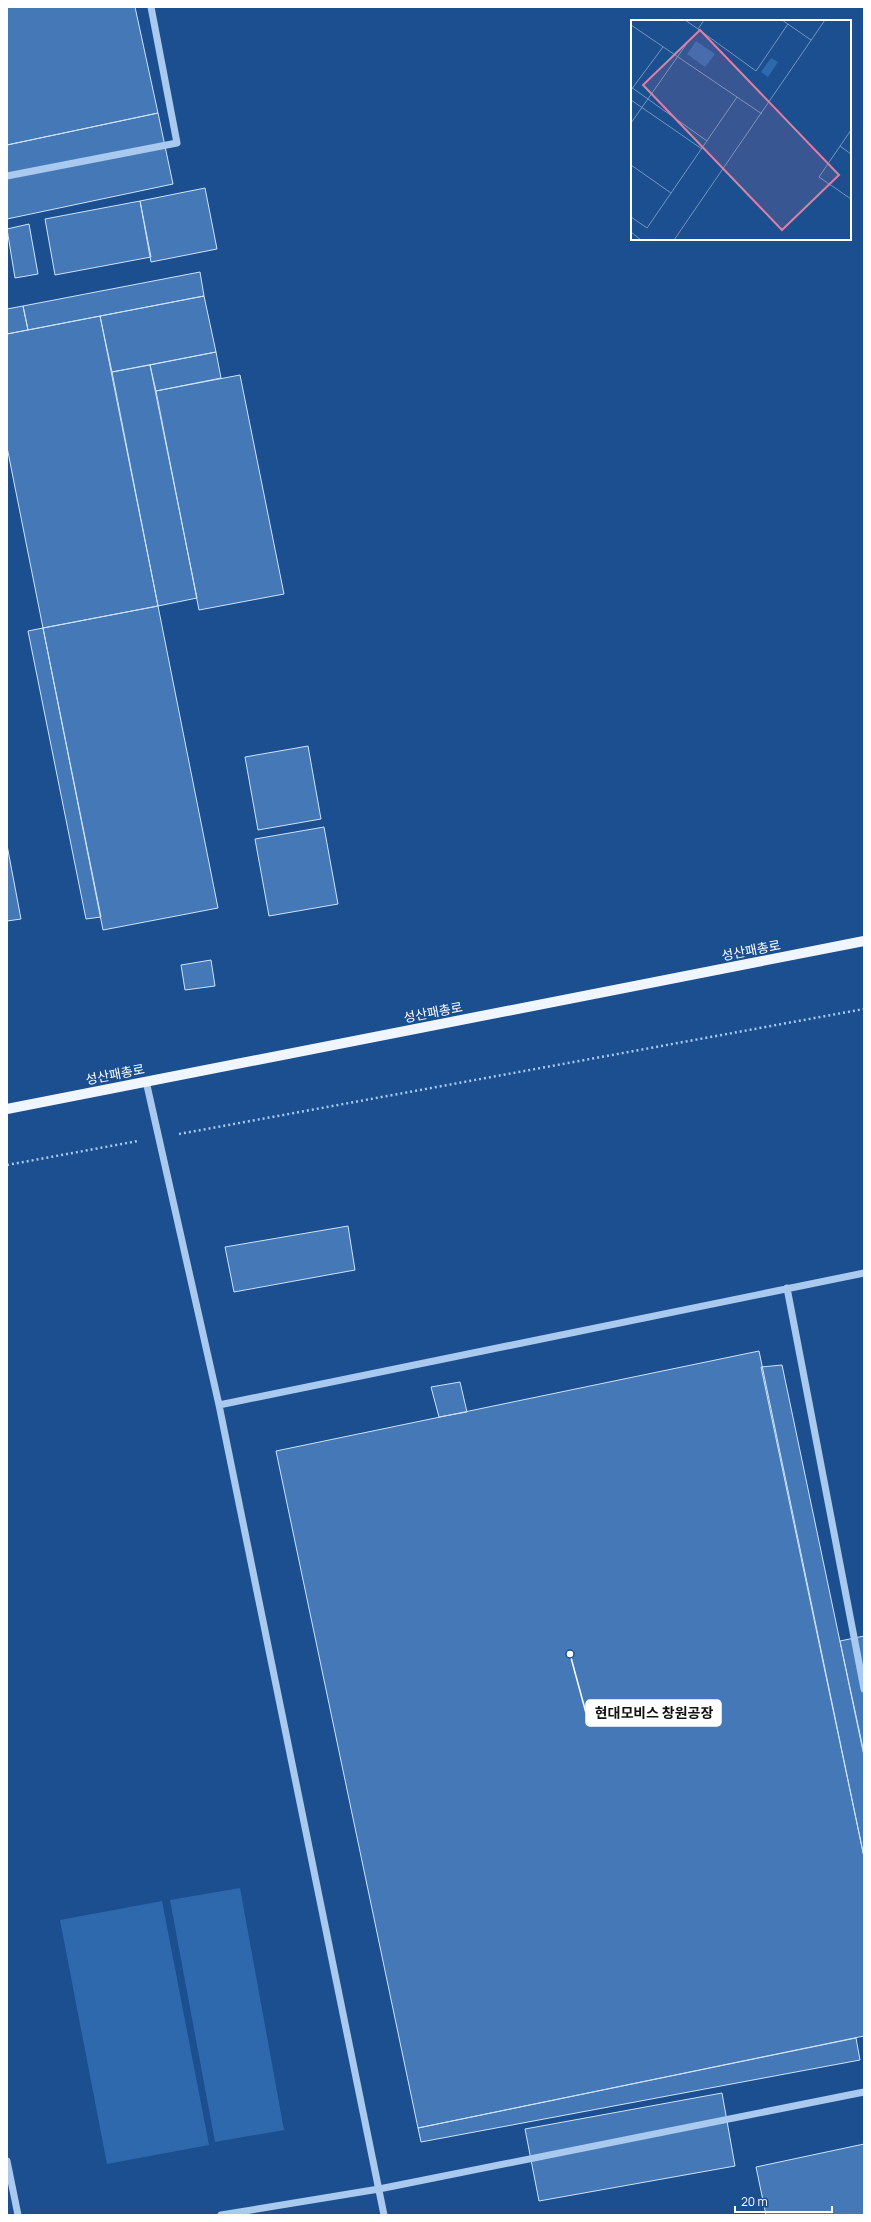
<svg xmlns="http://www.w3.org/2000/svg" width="871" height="2222" viewBox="0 0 871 2222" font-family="Manrope,'Noto Sans KR',sans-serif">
<rect width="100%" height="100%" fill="#1b4f8f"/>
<path fill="#2e69ad" d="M240 1888 284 2130 215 2142 170 1900Z
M162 1901 209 2145 107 2164 60 1920Z"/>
<path fill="#4478b7" stroke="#cfe3fa" d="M7 7H135L158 113 7 145Z
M158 113 173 184 7 219V145Z
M205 188 217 249 151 262 140 201Z
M140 201 151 257 55 275 45 219Z
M29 224 38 274 15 278 7 229Z
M200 272 204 296 28 330 23 306Z
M204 296 216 352 112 372 100 316Z
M23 306 28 330 7 334V309Z
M100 316 158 606 43 628 7 447V334Z
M216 352 221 378 156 391 150 365Z
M150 365 197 598 158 606 112 372Z
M240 375 284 594 199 610 156 391Z
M158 606 218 908 103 930 43 628Z
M43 628 101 917 86 919 28 631Z
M308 746 321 819 258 830 245 757Z
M324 827 338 904 269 916 255 839Z
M7 845 21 919 7 921Z
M211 960 215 986 185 990 181 965Z
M348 1226 355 1270 234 1292 225 1247Z
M759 1351 864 1857V2036L418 2128 276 1451Z
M782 1365 864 1756V1857L761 1367Z
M460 1382 467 1412 439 1417 431 1387Z
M864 1636V1753L840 1641Z
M856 2038 860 2060 421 2142 418 2128Z
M722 2093 735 2166 539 2201 525 2129Z
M864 2144V2215H766L756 2167Z"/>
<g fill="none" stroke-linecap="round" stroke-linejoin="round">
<path stroke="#a9c9ee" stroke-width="2.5" stroke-dasharray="2 3" stroke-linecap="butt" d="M179 1134 864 1009
M7 1165 138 1141"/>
<path stroke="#a9c9ee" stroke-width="7" d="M7 176 177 143 151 7
M146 1081 219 1405 384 2215
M787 1288 864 1689
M219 1405 864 1273
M7 2161 18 2215
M221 2215 379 2189 864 2092"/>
<path stroke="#f0f6ff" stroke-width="10" d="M7 1109 864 941"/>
</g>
<g text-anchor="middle" stroke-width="3" stroke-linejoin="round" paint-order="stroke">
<g font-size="13" fill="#fff" stroke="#1b4f8f">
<text transform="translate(751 950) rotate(-11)" y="5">성산패총로</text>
<text transform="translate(433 1012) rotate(-11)" y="5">성산패총로</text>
<text transform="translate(115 1074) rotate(-11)" y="5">성산패총로</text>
</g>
</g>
<g transform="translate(631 20)">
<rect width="220" height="220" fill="#1b4f8f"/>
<path d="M65 21 84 34 78 42 64 32 78 42 74 47 56 34ZM140 38 147 42 137 57 130 52Z" fill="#2e69ad"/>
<path fill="none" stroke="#7695bc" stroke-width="1" d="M54 0 67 9 73 0M151 0 180 20M0 5 131 94M67 9 125 51 157 4M0 67 76 121M0 70 32 27M0 80 71 129M0 103 59 19M220 110 188 157 220 179M209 126 220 134M0 145 40 173M0 197 16 208 106 77M0 212 10 220M43 220 194 0"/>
<path fill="#dd80a5" fill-opacity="0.15" stroke="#dd80a5" stroke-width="2" d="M69 10 208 155 151 210 12 65Z"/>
<rect width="220" height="220" fill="none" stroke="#fff" stroke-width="2"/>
</g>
<path fill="none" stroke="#fff" stroke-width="1.5" d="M570 1654L586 1713"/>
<circle fill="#fff" stroke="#1b4f8f" stroke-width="1.5" cx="570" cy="1654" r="4"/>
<rect fill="#fff" stroke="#fff" stroke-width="1.5" x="586" y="1700" width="135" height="26" rx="4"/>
<g font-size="14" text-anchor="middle" font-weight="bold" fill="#111">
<text x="654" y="1718">현대모비스 창원공장</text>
</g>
<rect width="871" height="2222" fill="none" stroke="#ffffff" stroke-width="16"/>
<path d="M735 2206v6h97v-6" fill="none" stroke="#ffffff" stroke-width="2"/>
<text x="741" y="2206" font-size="12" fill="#ffffff" stroke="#1b4f8f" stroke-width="3" paint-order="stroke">20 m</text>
</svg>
